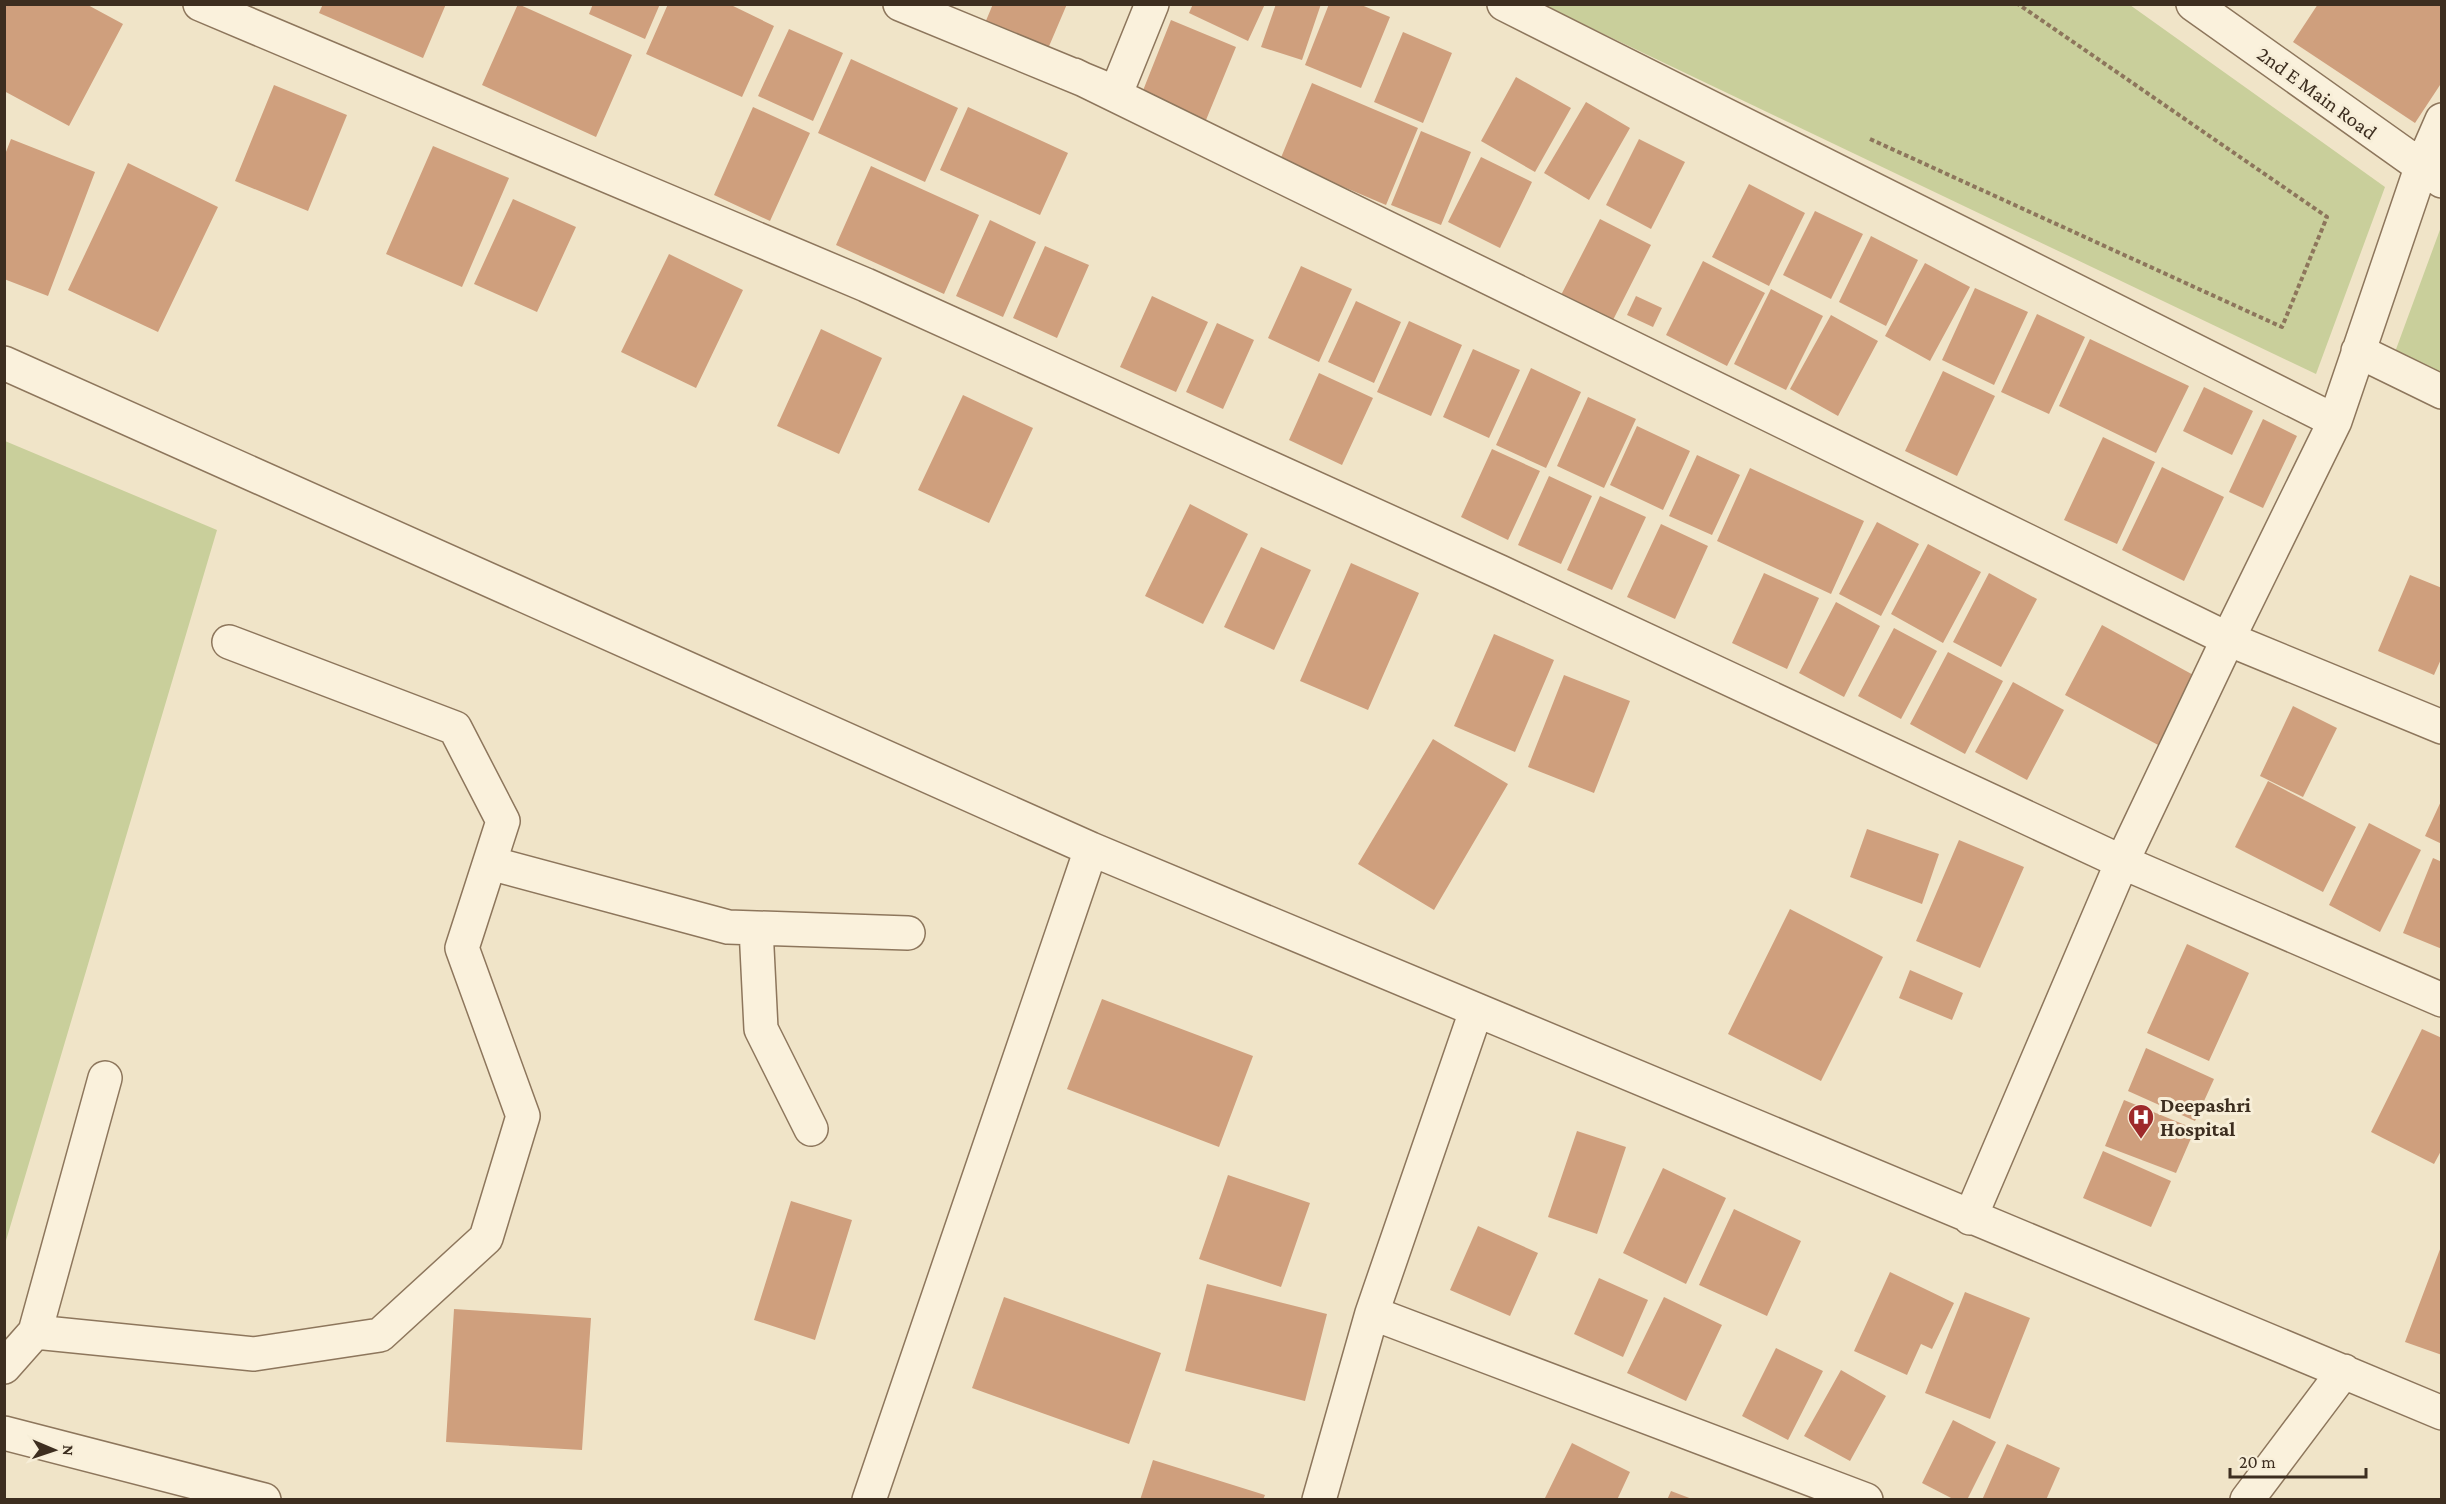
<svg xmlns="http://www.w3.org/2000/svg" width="2446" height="1504" viewBox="0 0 2446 1504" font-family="'Crimson Pro',serif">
<rect width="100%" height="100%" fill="#f0e4c8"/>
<path fill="#c9cf9b" d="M1543 5H2130L2385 187 2316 374Z
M2441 227V374L2395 352Z
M5 441 217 530 5 1244Z"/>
<path fill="#cf9f7d" d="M4 4H86L123 24 69 126 4 91Z
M323 4H446L423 58 319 13Z
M518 4 632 55 596 137 482 85Z
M593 4H660L645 39 589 14Z
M668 4H729L774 26 742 97 646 54Z
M993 4H1067L1047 51 985 23Z
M1193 4H1265L1248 41 1189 13Z
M1276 4H1321L1302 60 1261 47Z
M1329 4H1359L1390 17 1361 88 1305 65Z
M2318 4H2442V82L2415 123 2293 42Z
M1171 20 1236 47 1206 120 1142 93Z
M789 29 843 53 813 121 758 96Z
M1403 32 1452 53 1423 123 1374 102Z
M851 59 958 108 925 182 818 133Z
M1516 77 1571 108 1535 172 1481 141Z
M1312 83 1418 128 1386 205 1280 160Z
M274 85 347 115 308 211 235 181Z
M1586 102 1630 128 1589 200 1544 173Z
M753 107 810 133 770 221 714 195Z
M968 107 1068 153 1040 215 940 170Z
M1421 131 1471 152 1441 225 1391 205Z
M11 139 95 172 48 296 4 279V157Z
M1639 139 1685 162 1651 229 1606 205Z
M433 146 509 178 462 287 386 254Z
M1481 157 1532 182 1500 248 1448 222Z
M128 163 218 207 158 332 68 290Z
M871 166 979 215 944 294 836 245Z
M1749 184 1805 213 1769 286 1712 257Z
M513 199 576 227 537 312 474 284Z
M1815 211 1863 234 1831 299 1783 275Z
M1600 219 1651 245 1611 324 1560 297Z
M990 220 1036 242 1003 317 956 296Z
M1871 236 1918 260 1886 326 1839 302Z
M1045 246 1089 265 1057 338 1013 318Z
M669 254 743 290 696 388 621 352Z
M1703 261 1765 293 1727 366 1666 335Z
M1925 263 1970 287 1930 361 1885 336Z
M1301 266 1352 289 1319 362 1268 338Z
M1975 288 2028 312 1994 385 1942 360Z
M1771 289 1823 316 1786 390 1734 364Z
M1152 296 1208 322 1176 392 1120 367Z
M1636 296 1662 308 1653 327 1627 315Z
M1356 301 1401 322 1374 383 1328 362Z
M2037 314 2085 337 2049 414 2001 392Z
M1831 315 1878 341 1838 416 1790 389Z
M1409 321 1462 345 1431 416 1377 392Z
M1217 323 1254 340 1223 409 1186 392Z
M821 329 882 358 839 454 777 426Z
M2090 339 2189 386 2156 453 2059 406Z
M1473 349 1520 370 1489 438 1443 417Z
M1531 368 1581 392 1546 468 1496 445Z
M1943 371 1995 396 1957 476 1905 451Z
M1319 373 1373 398 1342 465 1289 440Z
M2204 387 2253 411 2232 455 2183 431Z
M963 395 1033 428 989 523 918 490Z
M1588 397 1636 419 1604 488 1557 466Z
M2263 419 2297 436 2263 508 2229 492Z
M1637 426 1690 451 1663 510 1610 485Z
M2103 437 2155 462 2117 544 2064 520Z
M1492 449 1540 471 1508 540 1461 517Z
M1697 455 1740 475 1712 535 1669 516Z
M2162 467 2224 497 2184 581 2122 550Z
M1750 468 1864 521 1831 594 1717 541Z
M1549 476 1592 496 1561 564 1518 545Z
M1600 496 1646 517 1612 590 1567 570Z
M1190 504 1248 534 1203 624 1145 596Z
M1877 522 1919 544 1881 616 1839 594Z
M1661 524 1708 546 1675 619 1627 597Z
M1928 544 1981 572 1943 643 1891 614Z
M1261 547 1311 570 1274 650 1224 627Z
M1351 563 1419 593 1368 710 1300 681Z
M1764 573 1819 598 1787 669 1732 643Z
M1989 573 2037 599 2001 667 1953 642Z
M2410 575 2442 588V657L2434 675 2378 651Z
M1836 602 1880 626 1844 697 1799 673Z
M2102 625 2197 677 2160 746 2065 695Z
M1894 628 1937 651 1901 719 1858 696Z
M1494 634 1554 660 1515 752 1454 726Z
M1948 652 2003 681 1965 754 1910 724Z
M1564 675 1630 701 1594 793 1528 767Z
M2013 682 2064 710 2027 780 1975 752Z
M2293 706 2337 728 2303 797 2260 776Z
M1433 739 1508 784 1434 910 1358 864Z
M2268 781 2356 827 2323 892 2235 847Z
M2442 799V844L2425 836Z
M2369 823 2421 850 2380 932 2329 905Z
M1867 829 1939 854 1922 904 1850 877Z
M1959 840 2024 867 1980 968 1916 941Z
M2433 858 2442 862V949L2403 933Z
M1790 909 1883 957 1821 1081 1728 1034Z
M2187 944 2249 973 2209 1061 2147 1033Z
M1910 970 1963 993 1952 1020 1899 998Z
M1102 999 1253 1056 1219 1147 1067 1089Z
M2422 1029 2442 1038V1149L2434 1164 2371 1132Z
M2146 1048 2214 1079 2195 1121 2128 1091Z
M2124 1100 2195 1129 2176 1173 2105 1146Z
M1577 1131 1626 1147 1597 1234 1548 1217Z
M2103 1151 2171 1181 2151 1227 2083 1198Z
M1663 1168 1726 1198 1686 1284 1623 1253Z
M1228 1175 1310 1203 1281 1287 1199 1259Z
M791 1201 852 1220 815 1340 754 1320Z
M1734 1209 1801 1241 1767 1316 1699 1285Z
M1478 1226 1538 1253 1510 1316 1450 1290Z
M2442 1244V1355L2405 1342Z
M1890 1272 1954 1303 1932 1349 1921 1344 1907 1375 1854 1351Z
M1599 1278 1648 1300 1623 1357 1574 1334Z
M1207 1284 1327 1314 1305 1401 1185 1371Z
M1965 1292 2030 1318 1990 1419 1925 1393Z
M1004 1297 1161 1353 1129 1444 972 1388Z
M1664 1297 1722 1325 1686 1401 1627 1373Z
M454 1309 591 1318 582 1450 446 1442Z
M1776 1348 1823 1371 1788 1440 1742 1416Z
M1841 1370 1886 1396 1850 1461 1804 1436Z
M1953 1420 1996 1442 1967 1500H1955L1922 1483Z
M1572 1443 1630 1472 1617 1500H1544Z
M2007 1444 2060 1468 2046 1500H1982Z
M1153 1460 1265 1495 1263 1500H1140Z
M1671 1491 1692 1499V1500H1667Z"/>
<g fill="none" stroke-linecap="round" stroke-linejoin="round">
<g stroke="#8d765c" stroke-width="36">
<path id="minor" d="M200 4 866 285 1500 572 2122 862 2442 1000
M900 4 1116 93 1152 4
M1504 4 2335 421
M2193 4 2442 181
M1074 75 2228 639 2442 727
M2358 351 2442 392
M4 363 1091 849 2442 1413
M490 863 728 927 908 933
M756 928 761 1029 811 1129
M1970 1218 2122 862 2228 639 2335 421 2421 168 2442 120
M1372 1313 1866 1500
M35 1332 105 1078
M4 1367 35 1332 254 1354 380 1335 486 1238 523 1116 462 948 503 821 455 728 229 642
M4 1433 264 1500
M869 1500 1091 849
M1319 1500 1372 1313 1476 1011
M2247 1500 2344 1371"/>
</g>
<path stroke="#8d765c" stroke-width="4" stroke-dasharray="4.5 3" stroke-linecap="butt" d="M1870 139 2282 327 2327 217 2018 4"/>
<use href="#minor" stroke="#faf1dc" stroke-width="33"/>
</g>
<defs>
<g id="hospital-pin" transform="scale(1.35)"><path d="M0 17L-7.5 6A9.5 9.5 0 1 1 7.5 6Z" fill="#9e2a2b" stroke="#f7eed8"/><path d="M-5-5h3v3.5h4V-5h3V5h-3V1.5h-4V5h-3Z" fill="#fff"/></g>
</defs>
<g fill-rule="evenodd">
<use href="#hospital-pin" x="2141" y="1117"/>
</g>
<g text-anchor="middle" stroke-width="6" stroke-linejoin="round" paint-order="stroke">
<g font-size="21" fill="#3d2e20" stroke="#f7eed8">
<text transform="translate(2317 93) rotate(36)" y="7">2nd E Main Road</text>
</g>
<g font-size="21" font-weight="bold" fill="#3d2e20" stroke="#f7eed8" text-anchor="start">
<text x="2160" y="1112">Deepashri<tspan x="2160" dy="24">Hospital</tspan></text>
</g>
</g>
<rect width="2446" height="1504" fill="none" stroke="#3d2e20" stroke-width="12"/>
<g transform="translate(54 1450) rotate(92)" stroke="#f7eed8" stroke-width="4.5" paint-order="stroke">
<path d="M0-4.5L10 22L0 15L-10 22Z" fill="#3d2e20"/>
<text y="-9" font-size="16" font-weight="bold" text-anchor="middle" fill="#3d2e20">N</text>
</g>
<path d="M2230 1468v9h136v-9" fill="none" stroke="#3d2e20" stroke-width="3"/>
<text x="2239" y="1468" font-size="18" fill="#3d2e20" stroke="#f7eed8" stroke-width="4.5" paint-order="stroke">20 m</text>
</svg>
